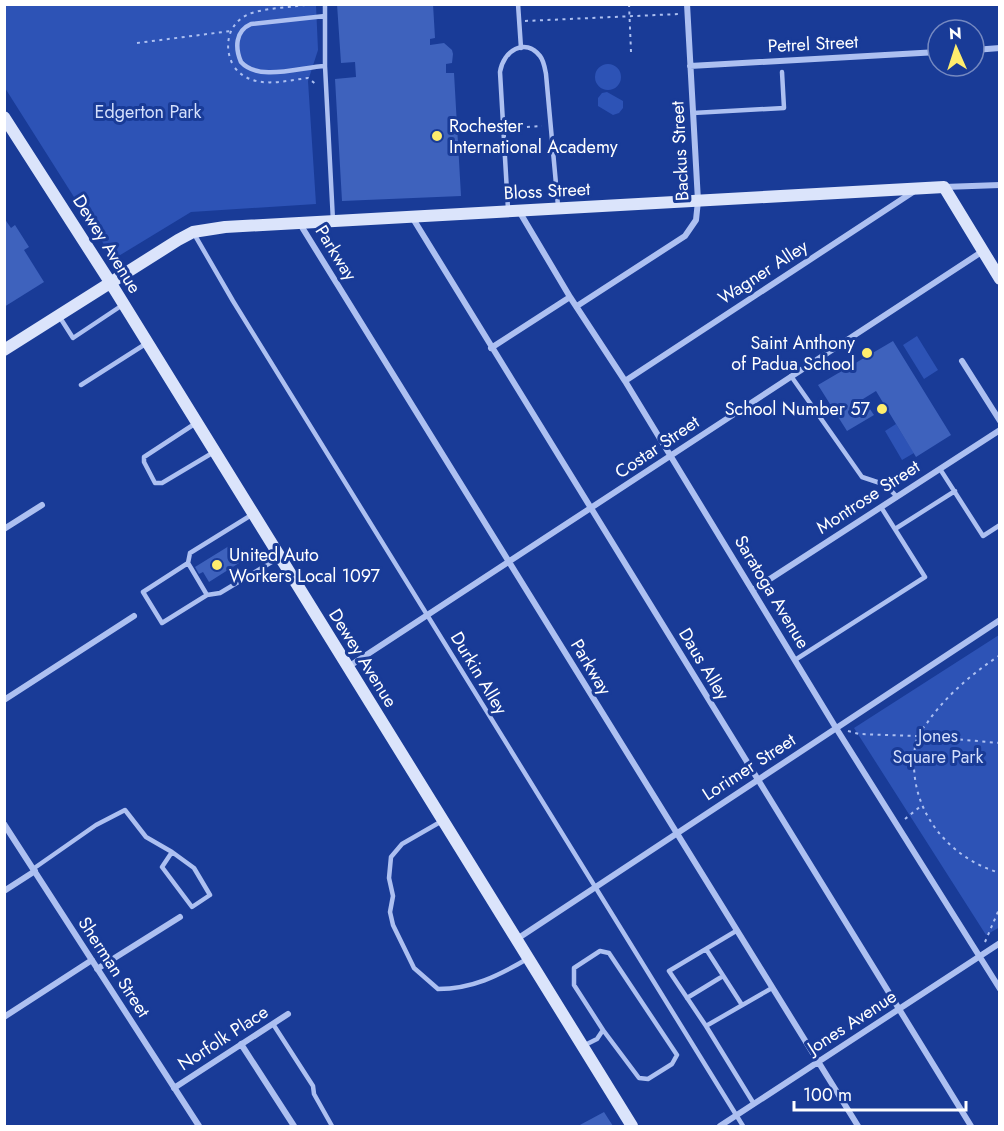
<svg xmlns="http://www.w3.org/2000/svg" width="1004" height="1131" viewBox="0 0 1004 1131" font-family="Jost,sans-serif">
<rect width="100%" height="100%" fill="#193b97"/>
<path fill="#2d53b6" d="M5 5H316L318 50 308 81 316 204 191 212 117 257 110 254 5 88Z
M595 77a13 13 0 1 1 26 0a13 13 0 1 1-26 0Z
M607 92 623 101V108L619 113 613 115 598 106V98L602 93Z
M917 336 938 370 924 379 903 345Z
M896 424 914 453 902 460 885 431Z
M999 635 1000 927 986 935 854 728Z"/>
<path fill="#3e62bd" d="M337 4H433L435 38 430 39V45L444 43 452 50 453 54 452 63 446 64V73H454L461 196 342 201 335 79 356 77 355 62 341 63Z
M4 218 11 228 15 225 29 247 24 250 44 282 4 307Z
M893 341 951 435 916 457 876 391 863 399 874 415 847 431 818 385Z
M229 546 239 563 209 582 203 572 199 574 195 567Z
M604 1112 613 1126H578Z"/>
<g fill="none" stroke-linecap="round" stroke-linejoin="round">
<path stroke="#adc0f1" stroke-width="2" stroke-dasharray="3 4.5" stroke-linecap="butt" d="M629 4 631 52
M525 21 679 14
M137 43 231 31
M232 63C224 46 228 24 247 15 260 8 296 7 312 4
M235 68C253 90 283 81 308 78L317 85
M512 128 542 126
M1000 655C972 674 949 693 929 720 926 725 921 730 919 735 914 743 914 757 914 766 915 817 952 859 1000 873
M848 731 859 734 918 736 1000 743
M905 819 921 806
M985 942 1000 907"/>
<path stroke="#adc0f1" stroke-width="4.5" d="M325 4V66L333 221
M518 4 521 48
M325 16 251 24C235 31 235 48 241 62 259 82 301 67 325 66
M693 113 784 108 782 72
M508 209 500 72C503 51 525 37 540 56 544 61 545 69 546 74L558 206
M193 232 233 301 743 1126
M59 316 73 338 124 304
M791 376 862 477 886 485 897 497
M81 385 147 343
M196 423 144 457V462L155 483H162L214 452
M940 469 983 536 1000 525
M253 514 190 553 188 563 143 592 162 623 207 595 220 593 280 557
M895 529 955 491
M188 563 207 595
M795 660 925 577 881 507
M442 821 402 844 391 857 389 878 393 896 390 912 393 925 414 968 438 989C472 989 498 976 527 959
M33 869 96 825 125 810 146 837 172 852 194 868 210 895 192 907 162 867 172 852
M736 931 669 971 706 1026 772 988
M706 949 742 1005
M687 998 723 976
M273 1024 313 1086 314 1094 332 1126
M706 1026 754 1104
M585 1045 597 1039 603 1030 574 985V968L600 951 609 953 677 1055 672 1064 648 1079 639 1078 603 1030"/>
<path stroke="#adc0f1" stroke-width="6" d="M974 50 1000 48
M690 66 938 52
M944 187 1000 185
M519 211 570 297 625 381 836 728 1000 989
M412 217 971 1126
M300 224 858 1126
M577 306 685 236 696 220 698 201 687 4
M491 348 570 297
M962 361 1000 421
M625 381 913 192
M4 529 42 505
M753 590 1000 430
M348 667 983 251
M4 700 134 616
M4 824 199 1126
M4 891 35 871
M517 939 1000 620
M97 969 180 917
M4 1017 92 960
M241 1044 294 1126
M174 1088 288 1014
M720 1126 1000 943"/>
<path stroke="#dbe4fb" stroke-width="12" d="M4 117 110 282 632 1126
M4 350 178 240 193 232 225 227 944 187 1000 279"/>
</g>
<g fill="#ffed6d" stroke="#193b97" stroke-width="2">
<circle cx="437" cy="136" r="6"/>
<circle cx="867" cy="353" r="6"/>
<circle cx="882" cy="409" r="6"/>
<circle cx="217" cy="565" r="6"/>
</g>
<g text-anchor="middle" stroke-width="6" stroke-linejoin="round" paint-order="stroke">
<g font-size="18" fill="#fff" stroke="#193b97">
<text transform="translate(813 44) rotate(-3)" y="6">Petrel Street</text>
<text transform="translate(680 151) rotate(-93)" y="6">Backus Street</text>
<text transform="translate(547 191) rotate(-3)" y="6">Bloss Street</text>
<text transform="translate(107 244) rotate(58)" y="6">Dewey Avenue</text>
<text transform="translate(336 253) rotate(58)" y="6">Parkway</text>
<text transform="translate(763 272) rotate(-33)" y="6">Wagner Alley</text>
<text transform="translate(657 447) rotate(-34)" y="6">Costar Street</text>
<text transform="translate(868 497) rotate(-33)" y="6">Montrose Street</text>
<text transform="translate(772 592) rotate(59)" y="6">Saratoga Avenue</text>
<text transform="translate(363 658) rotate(58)" y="6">Dewey Avenue</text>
<text transform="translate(704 664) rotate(59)" y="6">Daus Alley</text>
<text transform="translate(591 667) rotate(59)" y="6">Parkway</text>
<text transform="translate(479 673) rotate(59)" y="6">Durkin Alley</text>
<text transform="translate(749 767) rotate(-33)" y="6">Lorimer Street</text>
<text transform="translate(114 967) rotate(57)" y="6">Sherman Street</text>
<text transform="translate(852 1022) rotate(-33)" y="6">Jones Avenue</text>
<text transform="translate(223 1038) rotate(-33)" y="6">Norfolk Place</text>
</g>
<g font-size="18" fill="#d4dffc" stroke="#193b97">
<text x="148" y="118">Edgerton Park</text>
<text x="938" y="742">Jones<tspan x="938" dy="21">Square Park</tspan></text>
</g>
<g font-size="18" fill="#fff" stroke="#193b97" text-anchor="start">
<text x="449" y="132">Rochester<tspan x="449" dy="21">International Academy</tspan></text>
<text x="855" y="349" text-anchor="end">Saint Anthony<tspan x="855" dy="21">of Padua School</tspan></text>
<text x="870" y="415" text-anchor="end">School Number 57</text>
<text x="229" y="561">United Auto<tspan x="229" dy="21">Workers Local 1097</tspan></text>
</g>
</g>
<rect width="1004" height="1131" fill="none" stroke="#ffffff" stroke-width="12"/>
<g transform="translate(956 48) rotate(357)"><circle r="28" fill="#193b97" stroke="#7589c1" stroke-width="1.5"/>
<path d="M0-4.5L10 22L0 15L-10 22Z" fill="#ffed6d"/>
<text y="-9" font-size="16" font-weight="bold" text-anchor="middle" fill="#ffffff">N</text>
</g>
<path d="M794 1101v9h172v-9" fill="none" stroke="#ffffff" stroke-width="3"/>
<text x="803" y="1101" font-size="18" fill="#ffffff" stroke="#193b97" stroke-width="4.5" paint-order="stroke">100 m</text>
</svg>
